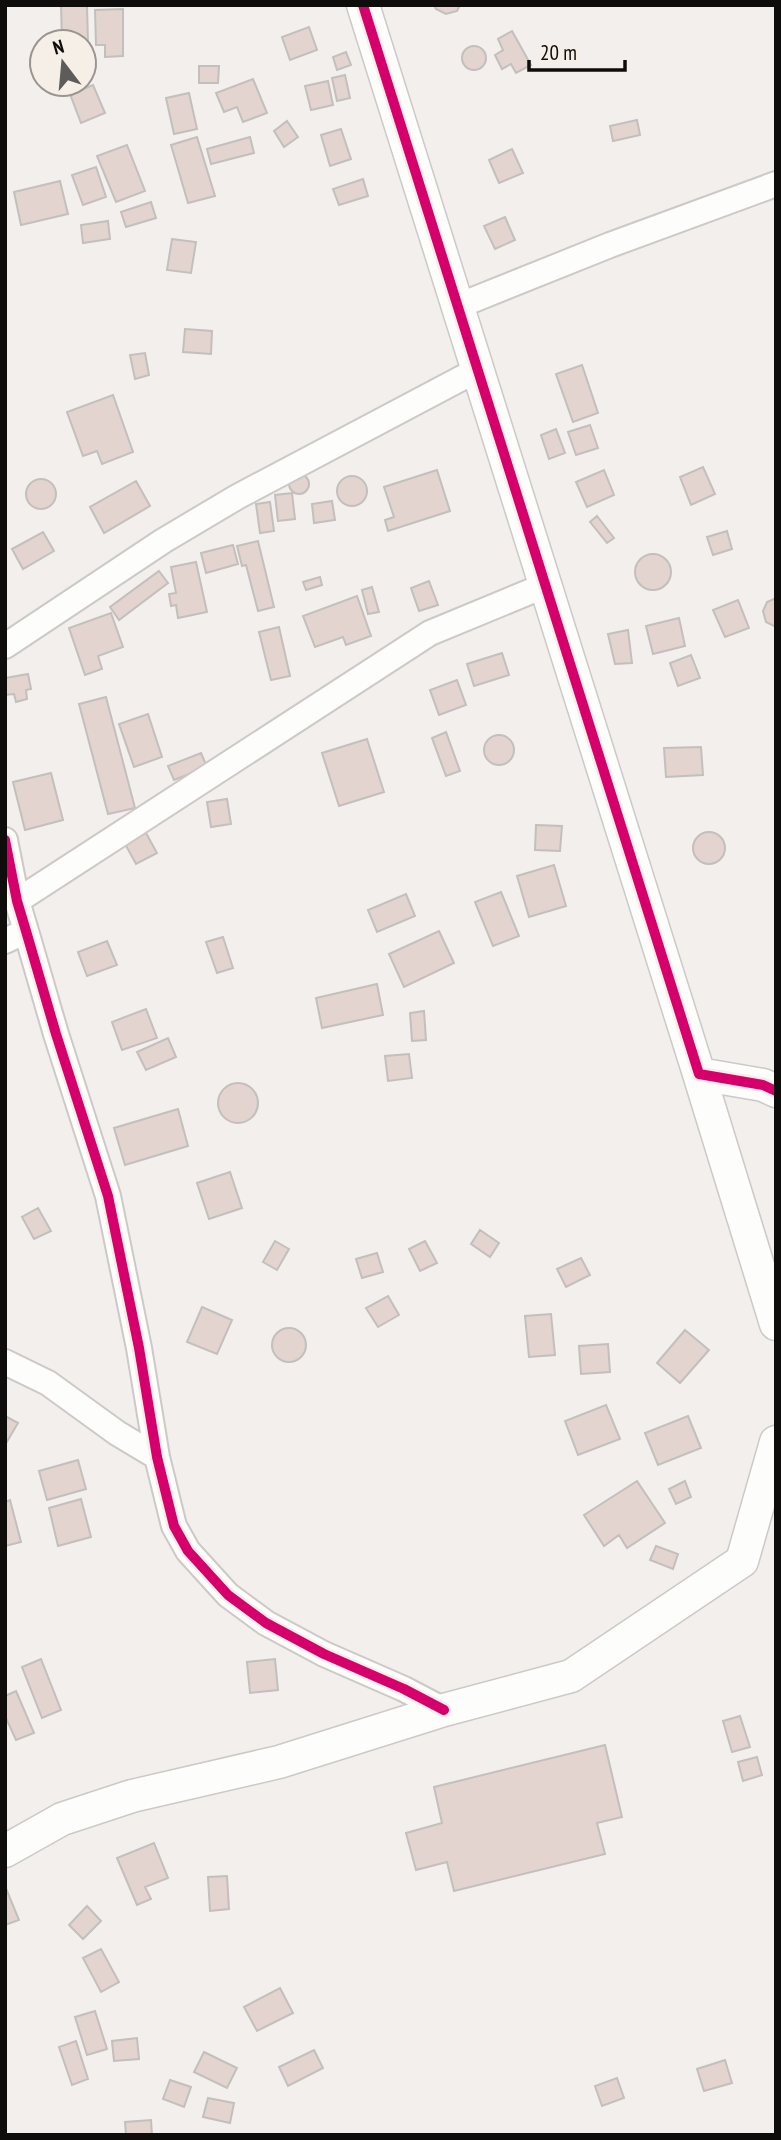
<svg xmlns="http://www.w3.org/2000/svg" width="781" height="2140" viewBox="0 0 781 2140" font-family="'PT Sans Narrow',sans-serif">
<rect width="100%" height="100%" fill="#f2efec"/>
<path fill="#e3d4cf" stroke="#c2bfbd" stroke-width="2" d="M61 5H87L88 44H84V42H62Z
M434 5H460L457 11 446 14 436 9Z
M123 9V56L105 57V45H96L95 10Z
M309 27 317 50 290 60 282 37Z
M512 31 531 65 516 73 511 64 502 69 495 55 503 50 498 39Z
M462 58a12 12 0 1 1 24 0a12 12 0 1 1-24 0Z
M346 52 351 65 337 70 333 57Z
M199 66H219L218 83H199Z
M345 75 350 98 337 101 332 78Z
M253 79 267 113 243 122 237 107 224 112 216 93Z
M328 81 333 105 311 110 305 86Z
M93 85 105 113 81 123 70 94Z
M189 93 197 129 174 134 166 98Z
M637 120 640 135 613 141 610 126Z
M287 121 298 137 284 147 274 131Z
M341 129 351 159 330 166 321 135Z
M197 137 215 196 188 203 171 145Z
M250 137 254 153 211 164 207 149Z
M127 145 145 191 116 202 97 156Z
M512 149 523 173 499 183 489 160Z
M96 167 106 197 83 205 72 175Z
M363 179 368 196 339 205 333 189Z
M60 181 68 214 21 225 14 192Z
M151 202 156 218 126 227 121 212Z
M505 217 515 240 495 249 484 226Z
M108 221 110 239 83 243 81 225Z
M172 239 196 242 191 273 167 270Z
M185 329 212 331 211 354 183 352Z
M145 353 149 375 135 379 130 355Z
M582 365 598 413 573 422 556 374Z
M113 395 133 452 102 464 97 451 83 456 67 412Z
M590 425 598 448 576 455 568 432Z
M556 429 565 453 549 459 541 435Z
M703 467 715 494 691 505 680 477Z
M437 470 450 511 388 531 385 520 394 517 384 487Z
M604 470 614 495 587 507 576 482Z
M289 484a10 10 0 1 1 20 0a10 10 0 1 1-20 0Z
M337 491a15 15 0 1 1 30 0a15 15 0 1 1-30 0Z
M26 494a15 15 0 1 1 30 0a15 15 0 1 1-30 0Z
M136 481 150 506 104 533 90 507Z
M292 493 295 519 278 521 275 495Z
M332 501 335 520 314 523 312 504Z
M270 502 274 531 260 533 256 504Z
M597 516 614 538 607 543 590 522Z
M727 531 732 549 713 555 707 537Z
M43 532 54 551 23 569 12 549Z
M258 541 274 607 258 611 246 565 242 566 237 546Z
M233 545 238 564 206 573 201 553Z
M635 572a18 18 0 1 1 36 0a18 18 0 1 1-36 0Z
M196 562 207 612 178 618 176 605 171 606 169 594 176 593 171 567Z
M159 571 168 583 119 620 110 607Z
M320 577 322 585 306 590 303 582Z
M429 581 438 605 419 611 411 588Z
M372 587 379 612 368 614 362 590Z
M357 596 371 636 346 645 343 637 315 647 303 616Z
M776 598V627L766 622 763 611 767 602Z
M738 600 749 628 725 637 713 610Z
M111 613 123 647 98 656 102 669 85 675 69 628Z
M679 618 685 646 653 654 646 626Z
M279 627 290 676 271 680 259 632Z
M628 630 632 663 615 664 608 634Z
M502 653 509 675 474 686 467 664Z
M691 655 700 678 678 686 670 663Z
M28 674 31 689 26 690 27 699 16 702 14 694 5 695V678Z
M457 680 466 705 439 715 430 690Z
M106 697 135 808 108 814 79 704Z
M148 714 162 757 134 767 119 724Z
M446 732 460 771 446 776 432 738Z
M484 750a15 15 0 1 1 30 0a15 15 0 1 1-30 0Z
M367 739 384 792 339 806 322 753Z
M701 747 703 775 666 777 664 748Z
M201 753 207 767 174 780 168 766Z
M51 773 63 820 25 830 13 782Z
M227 799 231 824 211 827 207 802Z
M536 825 562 826 560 851 535 850Z
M693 848a16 16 0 1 1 32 0a16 16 0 1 1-32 0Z
M146 833 157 853 136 864 125 844Z
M554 865 566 906 529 917 517 876Z
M501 892 519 936 493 946 475 902Z
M406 894 415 916 377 932 368 910Z
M439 931 454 963 404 987 389 954Z
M223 937 233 968 217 973 206 942Z
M107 941 117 965 87 976 78 952Z
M377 984 383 1015 322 1028 316 998Z
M146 1009 157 1038 122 1050 112 1022Z
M424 1011 426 1040 412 1041 410 1013Z
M168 1038 176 1057 146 1070 137 1052Z
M409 1054 412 1078 388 1081 385 1056Z
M218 1103a20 20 0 1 1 40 0a20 20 0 1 1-40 0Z
M178 1109 188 1146 125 1165 114 1128Z
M230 1172 242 1208 209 1219 197 1183Z
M38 1208 51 1231 34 1239 22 1217Z
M480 1230 499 1243 490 1257 471 1244Z
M275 1241 289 1249 277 1270 263 1262Z
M425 1241 437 1263 420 1271 409 1249Z
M377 1253 383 1272 362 1278 356 1259Z
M581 1258 590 1275 566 1287 557 1269Z
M388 1296 399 1315 378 1327 366 1308Z
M202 1307 232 1320 217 1354 187 1342Z
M551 1314 555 1355 529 1357 525 1316Z
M272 1345a17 17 0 1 1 34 0a17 17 0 1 1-34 0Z
M685 1330 709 1350 680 1383 657 1363Z
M608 1344 610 1372 581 1374 579 1346Z
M606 1405 620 1439 578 1455 565 1421Z
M5 1416 18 1423 5 1445Z
M688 1416 701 1448 658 1465 645 1433Z
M78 1460 86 1489 47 1500 39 1471Z
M637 1481 665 1523 627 1548 619 1535 604 1546 584 1515Z
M685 1481 691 1497 676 1504 669 1489Z
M81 1499 91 1537 58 1546 49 1508Z
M10 1500 21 1542 5 1546V1502Z
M656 1546 678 1554 673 1569 650 1560Z
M41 1659 61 1710 42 1718 22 1667Z
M275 1659 278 1690 250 1693 247 1662Z
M16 1691 34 1733 16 1740 5 1716V1696Z
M740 1716 750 1747 732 1752 723 1721Z
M605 1745 622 1817 597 1823 605 1854 454 1891 447 1862 416 1870 406 1833 442 1823 434 1787Z
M757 1757 762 1775 743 1781 738 1762Z
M154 1843 168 1878 145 1887 151 1899 137 1905 117 1858Z
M227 1876 229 1909 210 1911 208 1877Z
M5 1886 19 1920 5 1925Z
M87 1906 101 1921 83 1939 69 1925Z
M101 1949 119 1982 101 1992 83 1958Z
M280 1988 293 2013 257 2031 244 2007Z
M95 2011 107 2049 87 2055 75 2017Z
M137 2038 139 2059 114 2061 112 2041Z
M76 2041 88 2079 72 2085 59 2047Z
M314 2050 323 2068 288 2086 279 2067Z
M204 2052 237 2068 227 2088 194 2072Z
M725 2060 732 2083 704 2091 697 2069Z
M617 2078 624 2098 602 2106 595 2086Z
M170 2080 191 2087 184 2107 163 2099Z
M208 2098 234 2103 230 2123 203 2117Z
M151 2120 152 2135H126L125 2122Z"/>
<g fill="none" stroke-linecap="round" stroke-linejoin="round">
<g stroke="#ccc9c7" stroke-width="28">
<path id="minor" d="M458 306 610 245 776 184
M5 646 163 541 237 497 477 370
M5 840 17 901 26 931 56 1034 108 1196 139 1348 157 1457 174 1526 188 1551 228 1595 266 1623 324 1654 404 1689 444 1710
M17 901 430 633 546 585
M5 941 26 931
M5 1362 48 1383 117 1433 157 1457"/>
</g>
<g stroke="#ccc9c7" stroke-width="35">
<path id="tertiary" d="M363 5 699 1074 763 1085 776 1091
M699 1074 776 1324
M5 1851 62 1819 132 1796 279 1762 444 1710 571 1676 742 1561 776 1442"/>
</g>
<use href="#minor" stroke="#fdfdfc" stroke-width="24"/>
<use href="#tertiary" stroke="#fdfdfc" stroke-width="32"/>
<g stroke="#f6efe8" stroke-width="15">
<path id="cycleway" d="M363 5 699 1074 763 1085 776 1091
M5 840 17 901 26 931 56 1034 108 1196 139 1348 157 1457 174 1526 188 1551 228 1595 266 1623 324 1654 404 1689 444 1710"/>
</g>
<use href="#cycleway" stroke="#d6006c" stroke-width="10"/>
</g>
<rect width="781" height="2140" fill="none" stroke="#0f0d0b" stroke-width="14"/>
<g transform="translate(63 63) rotate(344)"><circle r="33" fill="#f6efe8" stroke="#9a9590" stroke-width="2"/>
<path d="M0-5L12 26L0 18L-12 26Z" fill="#5e5c5a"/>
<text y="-10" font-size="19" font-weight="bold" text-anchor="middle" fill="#0f0d0b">N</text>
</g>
<path d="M529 60v10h96v-10" fill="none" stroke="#0f0d0b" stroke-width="3.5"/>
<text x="540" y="60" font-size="21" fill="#0f0d0b" stroke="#f6efe8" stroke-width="5" paint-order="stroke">20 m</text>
</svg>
